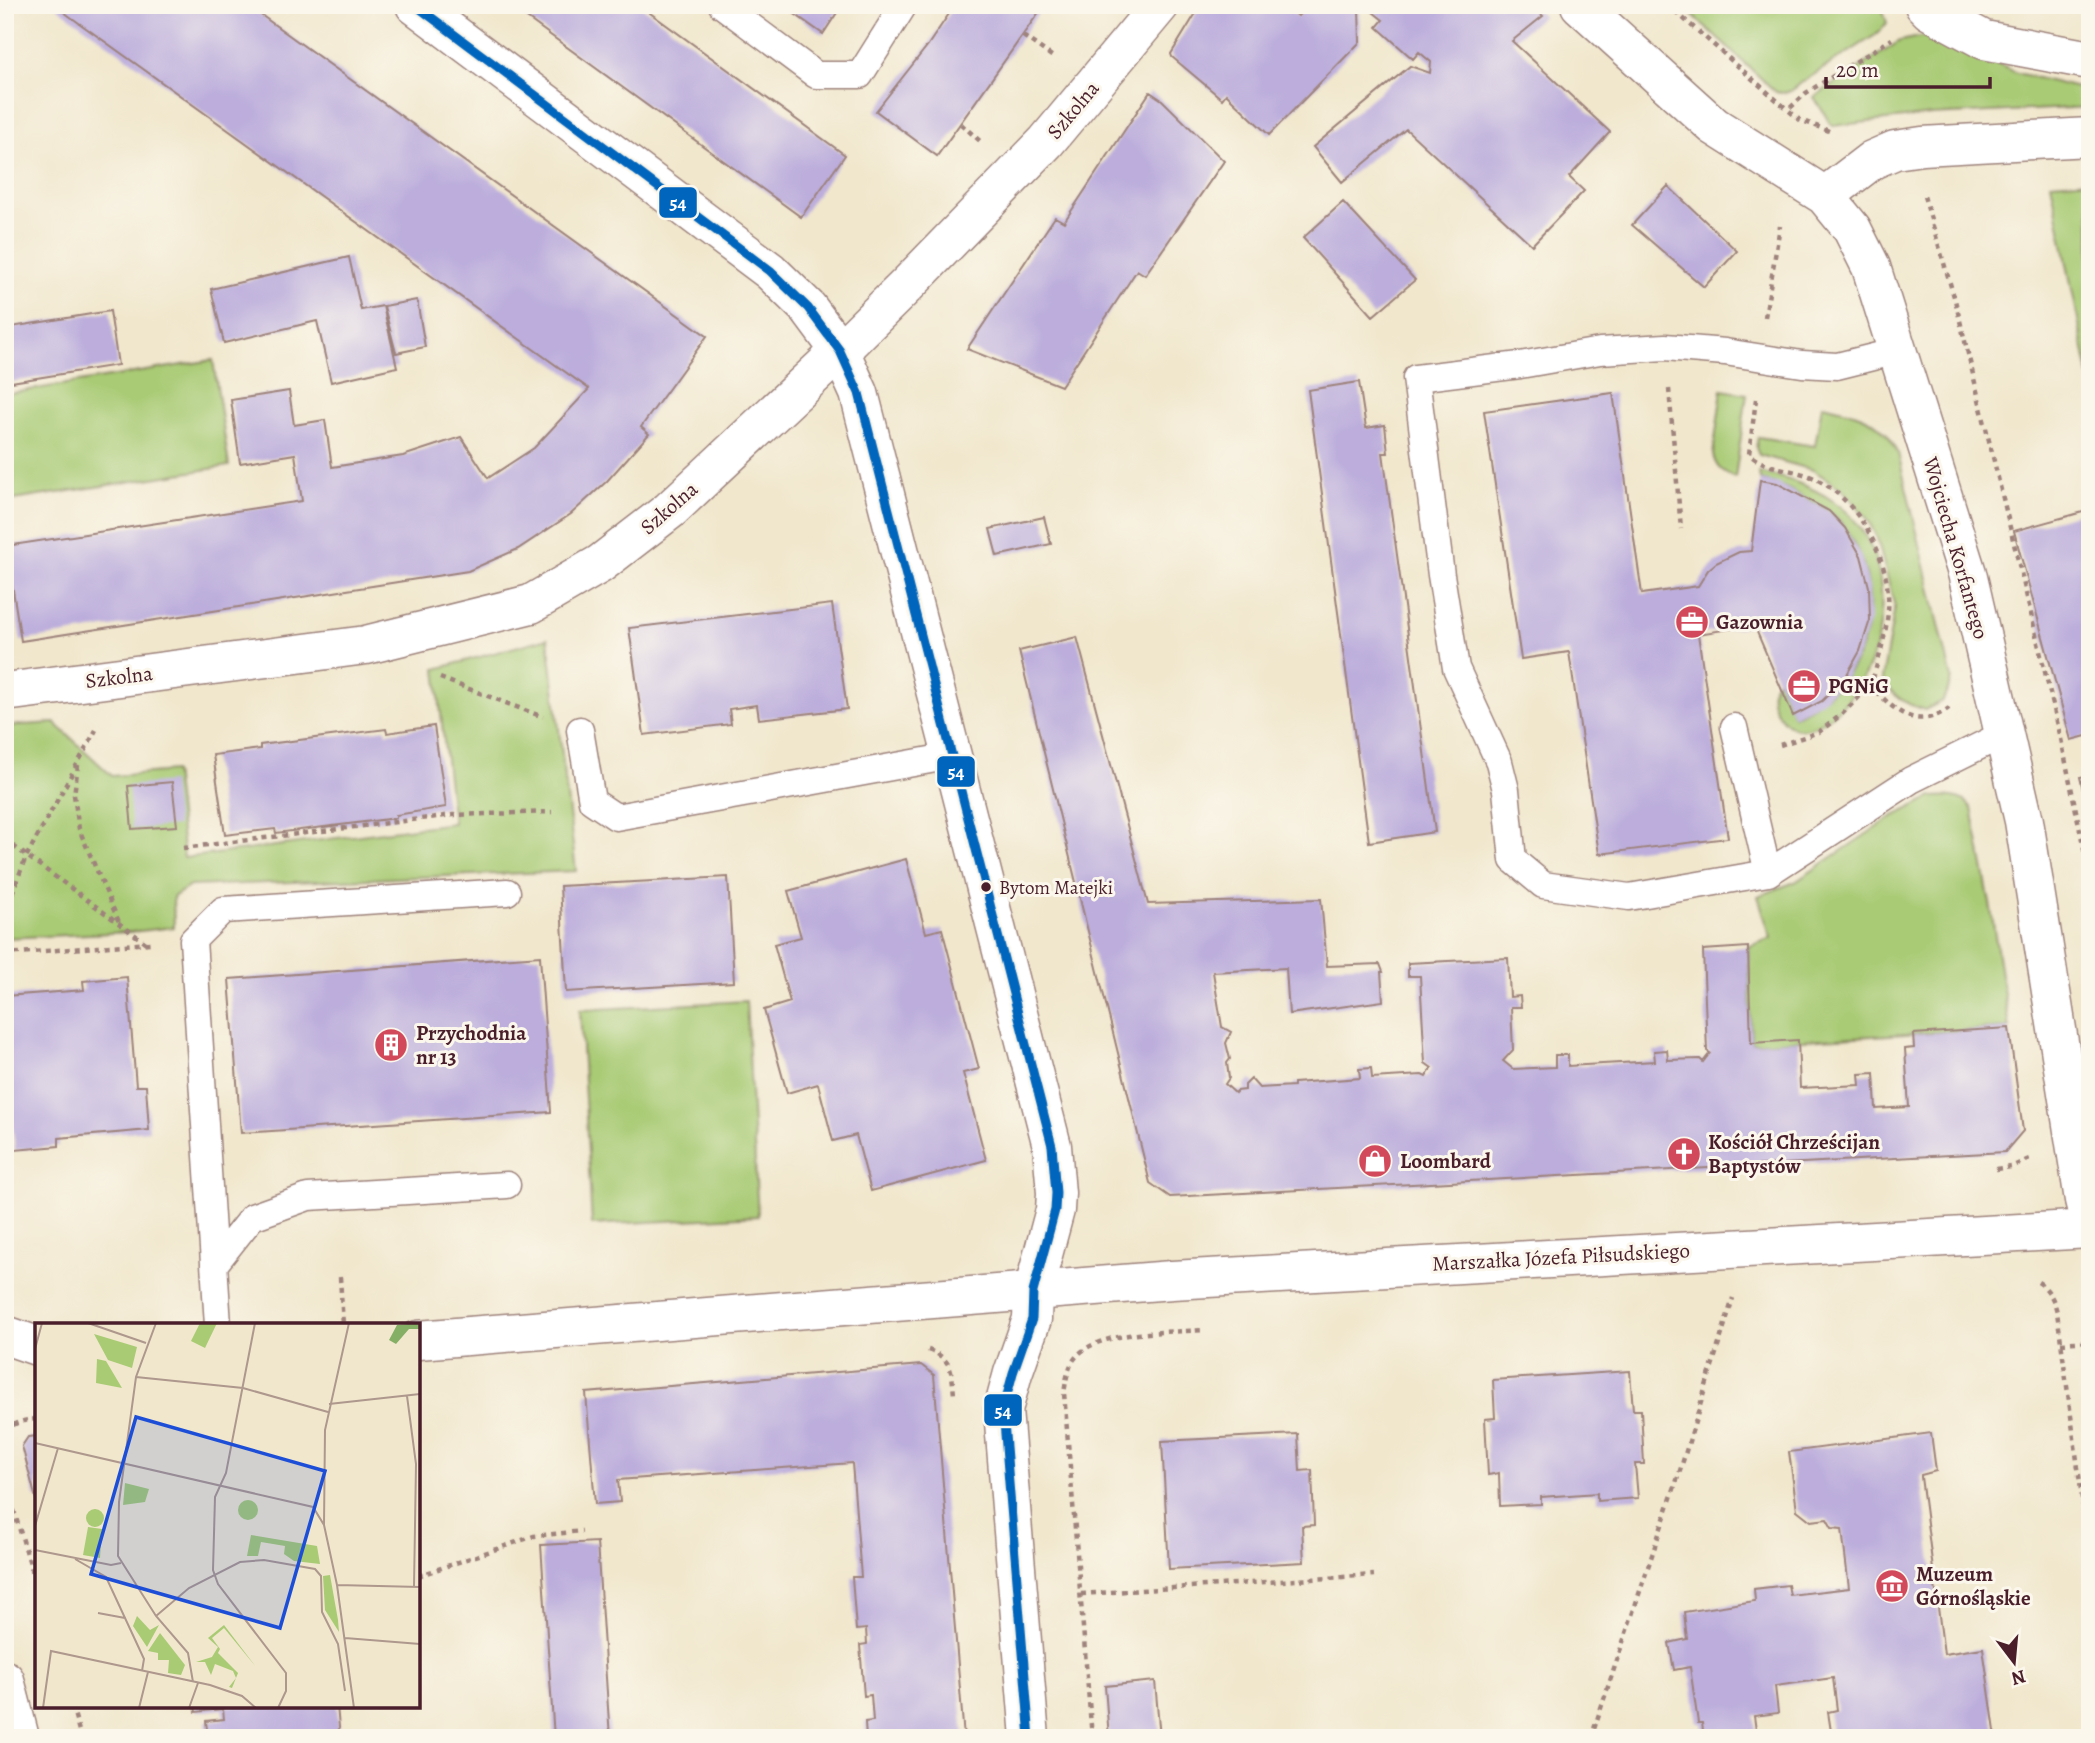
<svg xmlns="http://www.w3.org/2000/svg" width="2095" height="1743" viewBox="0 0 2095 1743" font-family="Alegreya,serif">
<rect width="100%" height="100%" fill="#fbf7ec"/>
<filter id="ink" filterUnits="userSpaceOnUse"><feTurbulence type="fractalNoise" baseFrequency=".0143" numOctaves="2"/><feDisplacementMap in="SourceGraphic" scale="14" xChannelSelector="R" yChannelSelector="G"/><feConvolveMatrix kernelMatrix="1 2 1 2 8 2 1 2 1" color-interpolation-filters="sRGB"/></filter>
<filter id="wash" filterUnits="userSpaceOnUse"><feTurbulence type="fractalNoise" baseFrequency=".00686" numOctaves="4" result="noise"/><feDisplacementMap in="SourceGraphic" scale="28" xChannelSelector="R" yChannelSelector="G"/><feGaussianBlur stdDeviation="1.57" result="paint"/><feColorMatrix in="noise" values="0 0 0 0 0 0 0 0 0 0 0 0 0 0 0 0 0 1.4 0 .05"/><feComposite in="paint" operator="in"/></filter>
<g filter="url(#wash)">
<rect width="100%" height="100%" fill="#f1e7cd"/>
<path fill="#a9cb74" stroke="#7a7550" stroke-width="2" d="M1681 5H1881L1887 23 1877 34 1801 83C1793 90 1787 95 1776 92Z
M1930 35 2017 73 2090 91V107L1932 115 1832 126 1814 97 1900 41Z
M2090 180V380L2051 183Z
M213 360 229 466 7 501 5 488V394Z
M1722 390 1747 394 1735 478C1723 473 1716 468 1713 455Z
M1822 405C1857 412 1882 418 1898 453L1952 679 1943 701 1925 710C1907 705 1891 695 1882 679L1895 607 1877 538 1867 518 1843 490 1813 470 1759 455 1756 448 1758 437 1815 446Z
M1759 472C1785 478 1810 485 1833 501 1900 545 1894 660 1838 710 1829 719 1813 730 1800 729 1784 728 1769 706 1772 690 1773 686 1776 683 1778 680L1794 716C1813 706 1832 695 1845 677 1875 637 1877 583 1852 540 1846 529 1838 518 1828 511 1821 506 1812 502 1804 498 1789 489 1777 483 1760 480Z
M548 638 576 871 190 886 173 897 174 927 131 932 5 938V726L55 723 112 776 174 771 184 858 453 823 436 669Z
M1932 797C1947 796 1962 795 1972 808L1991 909 2009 1028 1751 1043 1748 947 1771 938 1758 896 1795 882 1892 817Z
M746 1001 758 1216 592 1225 580 1010Z"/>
<g id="blocks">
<path fill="#bcaddc" d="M54 5H247L707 336 641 427 649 434 607 481 571 514 518 549 468 571 21 641 6 546 302 501 295 454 240 463 231 400 289 391 294 425 325 420 332 467 403 456 461 437 488 478 534 448 589 389Z
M509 5H639L845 155 801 217Z
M782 5H842L823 34Z
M955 5H1044L937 156 876 111 928 45Z
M1201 5H1285L1298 16 1309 5H1531L1543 16 1512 41 1610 132 1569 177 1584 191 1532 245 1406 129 1342 182 1313 147 1410 66 1430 73 1431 62 1419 52 1413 59 1377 27 1383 20 1368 8 1359 9 1360 42 1269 135 1226 94 1222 99 1172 57 1171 54Z
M1150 92 1162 100 1224 161 1145 275 1137 270 1061 386 967 349 1055 217 1064 222Z
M1668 186 1737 251 1704 287 1632 225Z
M1343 202 1415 280 1373 316 1303 238Z
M349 257 361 310 383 306 397 367 331 382 317 321 224 343 211 289Z
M417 300 425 347 396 353 384 306Z
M110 311 118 365 5 383V328Z
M1359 382 1366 428 1385 425 1388 453H1383L1435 832 1369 842 1308 390Z
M1613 393 1642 594 1698 586 1708 570 1716 563 1739 552 1751 551 1760 480 1777 483 1829 511 1845 528 1861 556 1869 587 1870 620 1860 651 1845 678 1822 701 1793 716 1754 625 1698 634 1728 838 1599 854 1569 652 1521 659 1484 411Z
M2090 510V735L2071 740 2014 531Z
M1044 517 1051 544 997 556 990 529Z
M832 604 847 709 759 719 757 705 729 709 731 724 644 735 629 628Z
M1077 637 1148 904 1321 899 1327 966 1380 964 1383 972H1381L1383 1001 1289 1014 1286 968 1213 972 1222 1027 1231 1032 1226 1043 1230 1059 1227 1063 1229 1078 1225 1084 1235 1093 1237 1091 1245 1090V1085L1251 1079 1259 1088 1294 1086V1083L1360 1078 1359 1069 1371 1068 1372 1078 1422 1075 1426 1077 1432 1068 1425 1063 1420 976H1408V963L1508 958 1510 997 1520 996 1521 1007H1511L1513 1050 1503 1061 1513 1069 1555 1067V1055H1568V1066L1655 1061 1654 1051 1667 1050 1668 1060 1700 1059 1703 1062 1710 1053 1707 1051 1703 950 1748 947 1751 1043 1798 1040 1800 1088 1860 1085 1859 1074 1874 1073 1876 1109 1909 1107 1905 1049 1914 1048 1913 1034 2009 1028 2023 1131 2005 1152 1170 1197 1150 1183 1019 651Z
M434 726 446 807 396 815V818L276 833 275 829 225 835 213 755 260 749V745L386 729 387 733Z
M2090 775V816H2089L2080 777Z
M172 782 177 826 132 829 128 786Z
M906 859 926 933 942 929 979 1069 963 1073 986 1160 871 1191 856 1135 833 1141 818 1084 787 1093 764 1010 790 1002 774 944 801 937 788 891Z
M728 877 734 982 566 992 560 886Z
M540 956 551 1112 241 1133 229 979Z
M127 977 136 1086H146L149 1130 59 1138V1146L15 1150 5 1042V996L84 990 83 981Z
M921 1365 934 1375 964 1738H866L865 1722 873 1721 871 1695 864 1696 860 1645 867 1644 866 1629 856 1630 852 1577H861L852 1463 618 1480 620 1502 595 1504 586 1393Z
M1630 1371 1633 1410H1641L1644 1464H1635L1638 1498 1597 1501V1493L1541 1497V1504L1500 1506 1499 1473 1488 1475 1485 1419 1495 1418 1493 1380Z
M1931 1433 1936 1471 1921 1475V1477L1944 1654 1983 1648 1996 1738H1832L1828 1712 1837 1710 1833 1678 1775 1686 1778 1713 1754 1716 1757 1738H1704L1702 1723H1698L1690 1667 1674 1670 1669 1643 1687 1639 1684 1612 1755 1601 1754 1589 1788 1585 1790 1595 1849 1588 1842 1529 1832 1528 1827 1519 1811 1521 1797 1510 1789 1452Z
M1298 1434 1300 1471 1312 1470 1314 1525 1302 1526 1304 1562 1169 1569 1162 1441Z
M37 1436V1499H36L22 1446 28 1437Z
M597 1542 610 1738H554L541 1545Z
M1155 1681 1160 1738H1109L1105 1686Z
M195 1706H337L340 1738H208L206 1721 224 1719 223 1709 196 1712Z"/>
</g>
</g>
<g filter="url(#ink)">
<use href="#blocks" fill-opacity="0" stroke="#9e837c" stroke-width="2"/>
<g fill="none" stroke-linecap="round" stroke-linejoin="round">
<g stroke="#9e837c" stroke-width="29">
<path id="service" d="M722 5 816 75H860L904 5
M1897 351 1837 366 1802 364 1725 352 1665 347 1600 351 1520 365 1416 378 1441 575 1456 668 1499 762 1506 790 1513 860 1543 885 1629 897 1768 873 1911 780 2004 734
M1734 727 1768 873
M580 730 592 801 616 817 952 756
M214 1265 252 1217 308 1197 507 1185
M218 1325 193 940 223 910 507 892"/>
</g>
<g stroke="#9e837c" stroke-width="41">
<path id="minor" d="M415 5 770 271 808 308 840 351 859 393 1052 1146 1056 1193 1055 1210 1033 1292 1032 1319 1013 1373 1003 1410 1030 1738
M1580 5 1714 126 1825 196 1852 229 1871 267 1967 573 2024 821 2084 1200 2090 1224
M1924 5 1930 11 1984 40 2090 60
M1825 196 1872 160 1895 150 1922 146 2090 137
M5 692 366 645 531 604 600 564 670 510 840 351 907 285 1046 142 1160 5"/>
</g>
<g stroke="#9e837c" stroke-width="41">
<path id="tertiary" d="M5 1680 20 1738"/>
</g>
<g stroke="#9e837c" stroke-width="41">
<path id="secondary" d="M5 1335 37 1346
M418 1340 1172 1280 2090 1229"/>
</g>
<path stroke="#9e837c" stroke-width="4.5" stroke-dasharray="5 5" stroke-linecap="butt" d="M1668 5 1788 110
M1023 36 1053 57
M961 124 980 141
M1829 131 1800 120 1788 110 1806 93 1892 39
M1924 196 1955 300 2060 734 2090 878
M1765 317 1780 226
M1669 389 1681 529
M1756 399 1749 454C1765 470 1797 468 1818 480 1861 503 1892 562 1888 611 1886 636 1878 661 1871 685 1894 711 1916 732 1949 708
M440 678 543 717
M1780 745 1819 732 1842 714 1871 685
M78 765 74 795 79 829 119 922
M5 840 146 943
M183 848 453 815 552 812
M5 912 26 857 96 730
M5 954 151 943
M1996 1169 2011 1167 2029 1159
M340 1277 343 1325
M2038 1282C2049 1289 2054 1300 2057 1312L2090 1557
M2061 1343 2090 1341
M928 1350C952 1358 952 1372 954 1395
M5 1431C14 1422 25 1420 37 1419
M5 1481 37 1587
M418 1576 534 1536 582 1531
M1081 1594 1374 1575
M72 1706 81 1738
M1092 1738 1064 1393C1066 1382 1067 1371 1073 1361 1093 1329 1168 1333 1203 1330
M1591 1738 1679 1474 1733 1298"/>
<use href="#service" stroke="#fff" stroke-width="26"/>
<use href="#minor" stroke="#fff" stroke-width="38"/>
<use href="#tertiary" stroke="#fff" stroke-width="38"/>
<use href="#secondary" stroke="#fff" stroke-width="38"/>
<g stroke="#fbf7ec" stroke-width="14">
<path id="bus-1" d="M415 5 770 271 808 308 840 351 859 393 1052 1146 1056 1193 1055 1210 1033 1292 1032 1319 1013 1373 1003 1410 1030 1738"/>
</g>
<use href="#bus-1" stroke="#0065bd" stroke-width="9"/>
</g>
</g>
<defs>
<g id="office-disc" transform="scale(1.75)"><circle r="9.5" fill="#d1495b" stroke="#fbf7ec"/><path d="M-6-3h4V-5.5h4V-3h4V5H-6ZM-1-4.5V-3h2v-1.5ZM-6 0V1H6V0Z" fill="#fff"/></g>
<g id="building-disc" transform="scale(1.75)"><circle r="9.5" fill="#d1495b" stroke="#fbf7ec"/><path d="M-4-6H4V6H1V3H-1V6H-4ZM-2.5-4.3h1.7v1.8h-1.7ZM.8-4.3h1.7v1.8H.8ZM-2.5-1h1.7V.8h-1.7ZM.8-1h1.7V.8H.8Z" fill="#fff"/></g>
<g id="church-disc" transform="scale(1.75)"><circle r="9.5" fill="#d1495b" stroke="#fbf7ec"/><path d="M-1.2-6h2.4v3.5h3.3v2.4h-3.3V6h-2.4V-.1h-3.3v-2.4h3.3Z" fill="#fff"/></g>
<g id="shop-disc" transform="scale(1.75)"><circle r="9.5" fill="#d1495b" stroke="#fbf7ec"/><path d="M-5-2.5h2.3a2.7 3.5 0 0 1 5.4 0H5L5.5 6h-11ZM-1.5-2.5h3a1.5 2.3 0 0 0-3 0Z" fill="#fff"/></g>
<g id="museum-disc" transform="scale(1.75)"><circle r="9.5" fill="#d1495b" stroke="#fbf7ec"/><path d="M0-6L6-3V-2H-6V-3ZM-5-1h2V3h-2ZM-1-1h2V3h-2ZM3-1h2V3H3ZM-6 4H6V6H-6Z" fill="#fff"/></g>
</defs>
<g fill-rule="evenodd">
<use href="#office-disc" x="1692" y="622"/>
<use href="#office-disc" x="1804" y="686"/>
<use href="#building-disc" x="391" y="1045"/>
<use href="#church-disc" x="1684" y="1154"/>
<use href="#shop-disc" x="1375" y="1161"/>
<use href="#museum-disc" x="1892" y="1586"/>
</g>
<circle fill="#4a1f2b" stroke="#fbf7ec" stroke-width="2.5" cx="986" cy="887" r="6"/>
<g text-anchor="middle" stroke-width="6" stroke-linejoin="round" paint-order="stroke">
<g font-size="19" fill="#4a1f2b" stroke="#fbf7ec" text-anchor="start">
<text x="999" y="894">Bytom Matejki</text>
</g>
<g font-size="21" fill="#4a1f2b" stroke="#fbf7ec">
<text transform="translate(1073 110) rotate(-50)" y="7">Szkolna</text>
<text transform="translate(669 508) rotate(-41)" y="7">Szkolna</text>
<text transform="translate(1956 548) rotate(74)" y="7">Wojciecha Korfantego</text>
<text transform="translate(119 677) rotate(-7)" y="7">Szkolna</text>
<text transform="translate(1561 1257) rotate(-3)" y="7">Marszałka Józefa Piłsudskiego</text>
</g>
<g font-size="21" font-weight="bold" fill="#4a1f2b" stroke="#fbf7ec" text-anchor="start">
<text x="1716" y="629">Gazownia</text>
<text x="1828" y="693">PGNiG</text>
<text x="416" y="1040">Przychodnia<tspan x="416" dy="24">nr 13</tspan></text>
<text x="1708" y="1149">Kościół Chrześcijan<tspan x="1708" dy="24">Baptystów</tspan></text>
<text x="1400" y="1168">Loombard</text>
<text x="1916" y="1581">Muzeum<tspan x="1916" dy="24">Górnośląskie</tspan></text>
</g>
</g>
<g transform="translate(35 1323)">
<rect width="385" height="385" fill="#f1e7cd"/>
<path d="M165 0H182L170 25 156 18ZM59 11 102 24 97 45 73 37ZM62 36 71 38 87 65 61 60ZM90 160 114 166 110 179 88 182ZM203 187a10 10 0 1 1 20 0a10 10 0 1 1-20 0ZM51 195a9 9 0 1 1 18 0a9 9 0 1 1-18 0ZM53 204 67 206 65 235 48 232ZM216 212 282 223 285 241 259 238 249 231 250 223 226 219 223 233H212ZM295 252 303 297 304 309 290 287 288 253ZM102 293 115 307 124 302 112 324 98 303ZM189 302 221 344 189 305 177 315 185 326 183 330 203 350 197 365 194 364 201 355 198 348 180 341 176 352 170 339H161L177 334 183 324 173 315ZM125 310 150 342 146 352 133 350 134 337H123V330L113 328Z" fill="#a9cb74"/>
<path d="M385 0V6H374L361 21 354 17 362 2Z" fill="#86af66"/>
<path fill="none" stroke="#ae978c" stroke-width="2" d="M53 0 111 20M121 0 101 54 84 179 83 233 121 293 153 330 158 359M220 0 191 150 180 174 178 247 183 261 251 350V368L243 385M0 26 7 0M101 54 208 65 293 89M372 73 381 141 379 264M294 81 385 71M0 120 278 184 289 202 302 262 319 385M289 202 290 107 314 0M0 203 23 125M0 227 76 242 86 240M40 236 71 254 109 336 107 348M302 262 385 264M63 290 90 295M121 293 154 265 205 239 229 237 280 246 286 253 287 289 303 321 310 368M310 315 385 321M8 385 16 328 175 362 207 373 221 385M104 385 113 349M154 385 163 360"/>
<path fill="#1d4ed8" fill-opacity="0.15" stroke="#1d4ed8" stroke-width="3.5" d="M101 94 290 148 245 305 56 251Z"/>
<rect width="385" height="385" fill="none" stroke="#4a1f2b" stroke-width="3.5"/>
</g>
<g stroke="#fbf7ec" stroke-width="2.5">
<rect x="658" y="186" width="40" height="33" rx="7" fill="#0065bd"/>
<rect x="936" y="755" width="40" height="33" rx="7" fill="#0065bd"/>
<rect x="983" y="1393" width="40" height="34" rx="7" fill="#0065bd"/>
</g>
<g font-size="19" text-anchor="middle" font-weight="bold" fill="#fff">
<text x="678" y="209">54</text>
<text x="956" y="778">54</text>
<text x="1003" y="1417">54</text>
</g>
<rect width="2095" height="1743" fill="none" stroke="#fbf7ec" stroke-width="28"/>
<g transform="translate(2014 1662) rotate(164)" stroke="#fbf7ec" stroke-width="5" paint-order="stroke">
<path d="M0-5L12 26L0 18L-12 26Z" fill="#4a1f2b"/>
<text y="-10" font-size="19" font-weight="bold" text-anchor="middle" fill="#4a1f2b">N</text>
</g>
<path d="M1826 77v10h164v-10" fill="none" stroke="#4a1f2b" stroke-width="3.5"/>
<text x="1836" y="77" font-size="21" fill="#4a1f2b" stroke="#fbf7ec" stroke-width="5" paint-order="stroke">20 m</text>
</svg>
